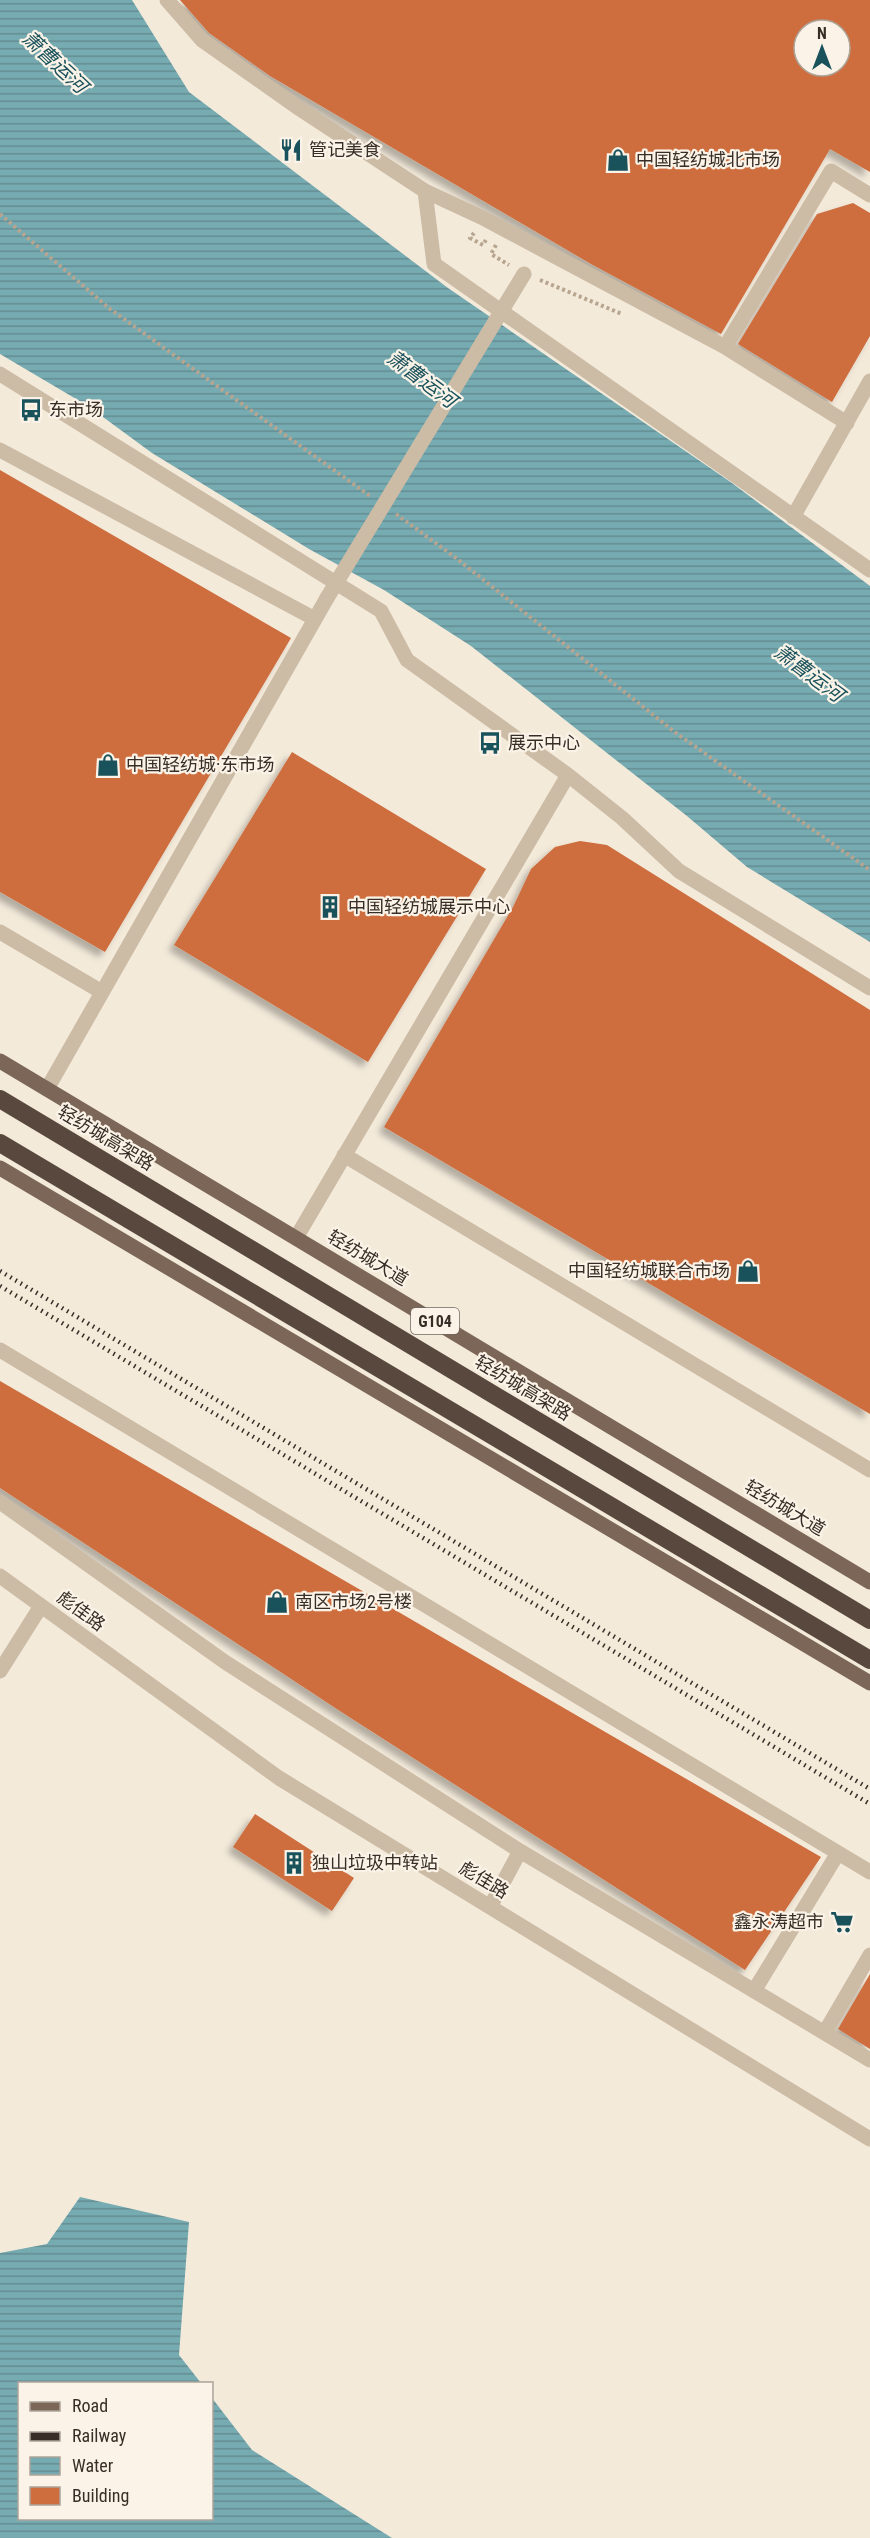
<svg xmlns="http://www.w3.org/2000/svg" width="870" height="2538" viewBox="0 0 870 2538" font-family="'Roboto Condensed','Noto Sans SC',sans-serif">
<defs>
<pattern id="water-rules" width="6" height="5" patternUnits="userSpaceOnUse" patternTransform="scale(1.5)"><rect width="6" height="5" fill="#77abb2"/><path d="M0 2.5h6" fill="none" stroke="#638c91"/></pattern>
<filter id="shadow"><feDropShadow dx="-5.5" dy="5.5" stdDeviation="3" flood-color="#0004"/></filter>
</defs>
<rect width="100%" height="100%" fill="#f3eada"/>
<path fill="url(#water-rules)" d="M0 0H132L189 92 448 288 732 483 870 586V942L747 867 687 816 471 646 384 590 309 549 152 453 88 406 0 354Z
M80 2197 189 2222 179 2355 201 2383 20 2384V2518H212V2398L252 2450 392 2538H0V2253L47 2244Z"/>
<path fill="#ce6d3e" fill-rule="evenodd" filter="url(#shadow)" d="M180 0H870V172L830 149 721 334 591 264 270 76 209 33ZM804 30H840V66H804Z
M853 203 870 213V336L832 402 738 344 817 214Z
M0 470 291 638 105 952 0 892Z
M292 752 486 869 368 1062 174 945Z
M580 841 607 845 870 1010V1414L384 1127 513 907 531 869 555 847Z
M0 1381 821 1857 745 1970 346 1715 0 1488Z
M255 1814 354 1878 332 1911 233 1847Z
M870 1974V2049L838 2029Z"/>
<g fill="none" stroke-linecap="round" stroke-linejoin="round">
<path stroke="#b8a590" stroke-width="4" stroke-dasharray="3 3" stroke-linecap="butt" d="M0 214 110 309 370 496
M474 233 470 238 483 245 487 238
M496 245 491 254 509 265
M540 280 622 314
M396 514 456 558 676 733 870 870"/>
<path stroke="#ccbba5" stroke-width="15" d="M167 0 202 40 300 109 425 191 434 264 870 570
M425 191 483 218 725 347 847 423
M725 347 831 171 870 195
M0 374 381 611 407 660 568 775 622 818 679 871 870 988
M0 450 315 619
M793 517 870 381
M0 932 102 992
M47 1089 327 598
M344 1155 870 1470
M296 1238 568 775
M0 1350 870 1872
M0 1502 225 1662 520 1851 870 2060
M0 1576 279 1778 870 2139
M0 1671 41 1606
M490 1907 520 1851
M754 1991 838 1853
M825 2032 870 1955"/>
<path stroke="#7b6657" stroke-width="15" d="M0 1061 870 1582
M0 1168 870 1683"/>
<path stroke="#59483e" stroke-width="18" d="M0 1099 870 1620
M0 1143 870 1660"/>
<path stroke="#382e27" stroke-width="4.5" stroke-dasharray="1.5 4.5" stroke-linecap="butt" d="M0 1271 870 1789
M0 1286 870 1804"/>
<path stroke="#ccbba5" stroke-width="15" d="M327 598 524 274"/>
</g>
<defs>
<g id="restaurant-bare" transform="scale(1.8)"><path d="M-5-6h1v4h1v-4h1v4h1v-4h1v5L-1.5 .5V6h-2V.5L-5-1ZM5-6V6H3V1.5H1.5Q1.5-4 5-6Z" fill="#1a525c" stroke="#fbf3e7" stroke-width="2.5" paint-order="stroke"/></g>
<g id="shop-bare" transform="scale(1.8)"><path d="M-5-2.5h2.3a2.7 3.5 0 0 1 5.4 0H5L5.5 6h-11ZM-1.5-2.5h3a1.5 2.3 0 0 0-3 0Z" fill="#1a525c" stroke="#fbf3e7" stroke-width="2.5" paint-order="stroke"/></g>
<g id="bus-bare" transform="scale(1.8)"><path d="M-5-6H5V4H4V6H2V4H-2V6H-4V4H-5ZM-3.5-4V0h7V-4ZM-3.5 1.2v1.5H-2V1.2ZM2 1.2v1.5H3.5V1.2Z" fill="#1a525c" stroke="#fbf3e7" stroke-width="2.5" paint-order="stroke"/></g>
<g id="building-bare" transform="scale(1.8)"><path d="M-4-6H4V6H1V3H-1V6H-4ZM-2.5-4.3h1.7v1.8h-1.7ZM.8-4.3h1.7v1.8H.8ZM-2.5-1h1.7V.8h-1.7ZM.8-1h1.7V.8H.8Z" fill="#1a525c" stroke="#fbf3e7" stroke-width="2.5" paint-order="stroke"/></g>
<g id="supermarket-bare" transform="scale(1.8)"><path d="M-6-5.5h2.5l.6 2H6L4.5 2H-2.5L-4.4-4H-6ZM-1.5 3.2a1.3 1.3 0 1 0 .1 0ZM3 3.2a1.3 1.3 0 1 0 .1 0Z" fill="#1a525c" stroke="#fbf3e7" stroke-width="2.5" paint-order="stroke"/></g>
</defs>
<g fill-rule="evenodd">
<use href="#restaurant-bare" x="291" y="150"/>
<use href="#shop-bare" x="618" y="160"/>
<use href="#bus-bare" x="31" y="410"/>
<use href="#bus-bare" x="490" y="743"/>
<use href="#shop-bare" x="108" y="765"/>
<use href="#building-bare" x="330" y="907"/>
<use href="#shop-bare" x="748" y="1271"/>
<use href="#shop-bare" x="277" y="1602"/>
<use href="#building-bare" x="294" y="1863"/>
<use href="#supermarket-bare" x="842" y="1922"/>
</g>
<g text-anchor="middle" stroke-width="4.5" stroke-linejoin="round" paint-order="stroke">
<rect fill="#fbf3e7" stroke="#726961" stroke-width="1.5" x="411" y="1308" width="48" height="26" rx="4.5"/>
<g font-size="16" font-weight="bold" fill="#382e27">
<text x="435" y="1327">G104</text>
</g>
<g font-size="18" fill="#382e27" stroke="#fbf3e7" text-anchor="start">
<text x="309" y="156">管记美食</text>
<text x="636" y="166">中国轻纺城北市场</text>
<text x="49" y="416">东市场</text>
<text x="508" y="749">展示中心</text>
<text x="126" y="771">中国轻纺城·东市场</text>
<text x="348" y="913">中国轻纺城展示中心</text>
<text x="730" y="1277" text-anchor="end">中国轻纺城联合市场</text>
<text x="295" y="1608">南区市场2号楼</text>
<text x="312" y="1869">独山垃圾中转站</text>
<text x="824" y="1928" text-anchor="end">鑫永涛超市</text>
</g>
<g font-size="18" fill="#382e27" stroke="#fbf3e7">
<text transform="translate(106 1138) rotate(31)" y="6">轻纺城高架路</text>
<text transform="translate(368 1258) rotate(31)" y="6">轻纺城大道</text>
<text transform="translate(523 1388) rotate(31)" y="6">轻纺城高架路</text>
<text transform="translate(785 1508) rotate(31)" y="6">轻纺城大道</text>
<text transform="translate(81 1611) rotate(36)" y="6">彪佳路</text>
<text transform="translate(484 1880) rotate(31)" y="6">彪佳路</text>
</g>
<g font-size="20" font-style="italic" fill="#1a525c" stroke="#fbf3e7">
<text transform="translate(55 62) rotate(43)" y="7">萧曹运河</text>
<text transform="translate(422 379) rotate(37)" y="7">萧曹运河</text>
<text transform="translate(809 673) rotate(37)" y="7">萧曹运河</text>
</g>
</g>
<rect x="18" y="2382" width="195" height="138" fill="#fbf3e7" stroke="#ada49a" stroke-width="1.5"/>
<rect x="30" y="2402" width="30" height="9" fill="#7b6657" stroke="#ada49a" stroke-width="1.5"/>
<text x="72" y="2412" font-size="18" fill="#382e27">Road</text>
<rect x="30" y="2432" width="30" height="9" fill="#382e27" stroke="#ada49a" stroke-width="1.5"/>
<text x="72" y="2442" font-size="18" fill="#382e27">Railway</text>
<rect x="30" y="2457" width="30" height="18" fill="url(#water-rules)" stroke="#ada49a" stroke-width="1.5"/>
<text x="72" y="2472" font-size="18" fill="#382e27">Water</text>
<rect x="30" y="2487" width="30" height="18" fill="#ce6d3e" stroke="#ada49a" stroke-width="1.5"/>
<text x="72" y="2502" font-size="18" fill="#382e27">Building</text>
<g transform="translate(822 48)"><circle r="28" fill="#fbf3e7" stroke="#ada49a" stroke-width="1.5"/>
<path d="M0-4.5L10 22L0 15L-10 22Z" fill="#1a525c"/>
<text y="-9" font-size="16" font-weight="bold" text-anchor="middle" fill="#382e27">N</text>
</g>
</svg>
